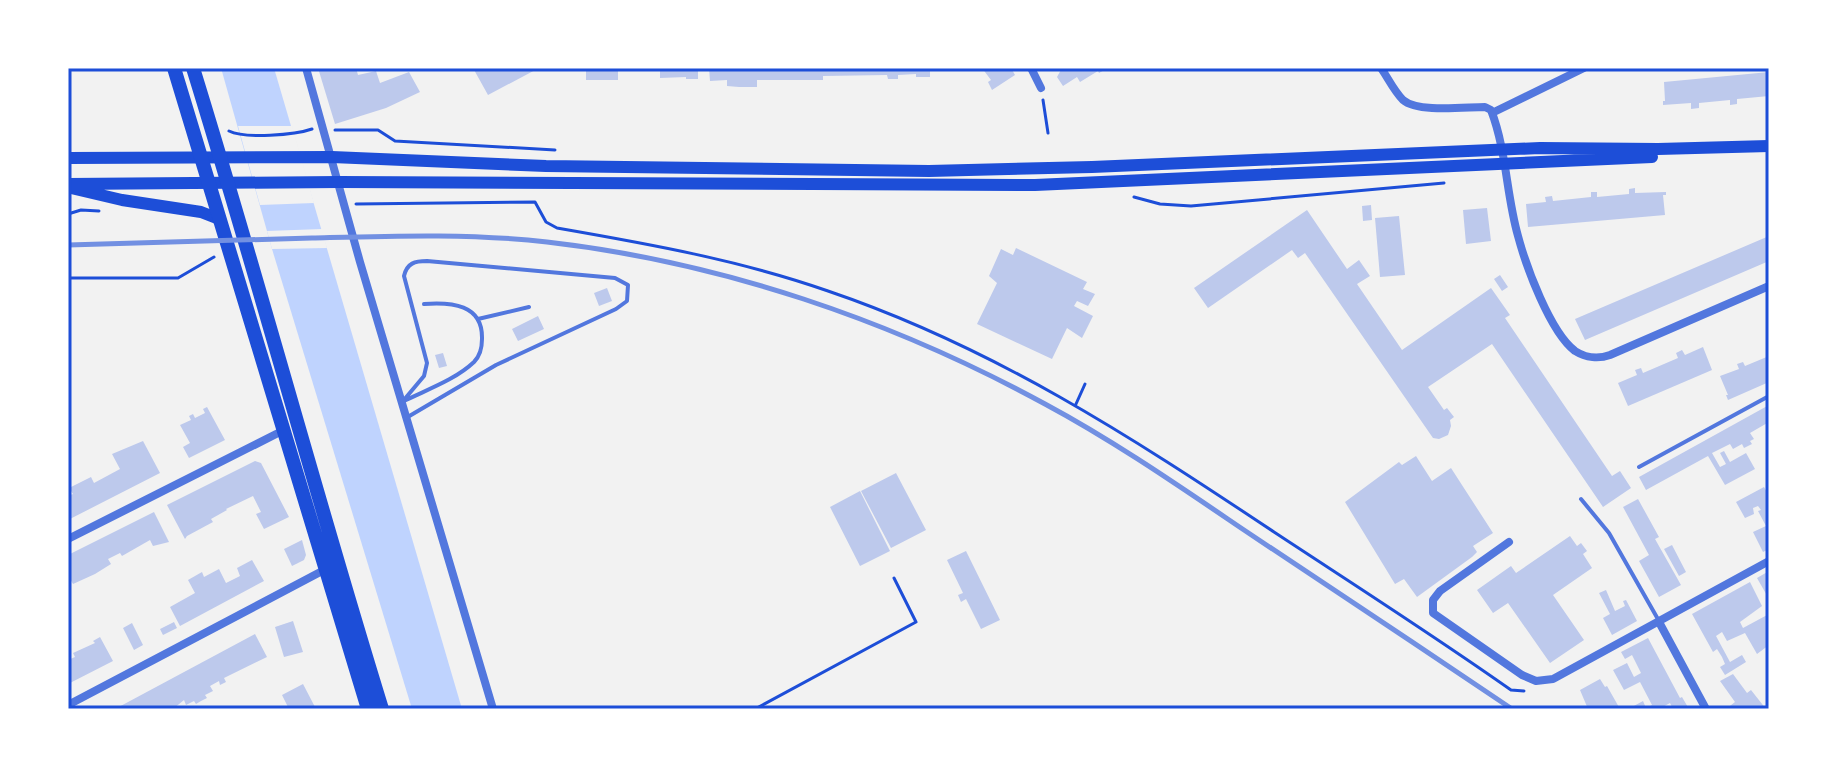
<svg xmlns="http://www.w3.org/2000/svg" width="1837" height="777" viewBox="0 0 1837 777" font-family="Poppins,sans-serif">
<rect width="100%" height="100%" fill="#f2f2f2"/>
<path fill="#bfd3fe" d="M221 68H274L462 709H412L272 249Z"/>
<path fill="#f2f2f2" d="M238 126H292L314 203 260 205Z
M322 229 327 248 272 249 267 231Z"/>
<path fill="#bdc9ec" d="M318 68H356L358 75 376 71 380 83 409 72 420 92 386 108 335 124Z
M473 68H539L488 95Z
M586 68H618V80H586Z
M660 68H698V79H686V77L660 78Z
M709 68H930V77H916V74L898 75V79H888L887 75 823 76V80H757V87H739L727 86V80L710 81Z
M982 68H1011L1015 75 992 90 988 82 991 80Z
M1062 68H1108L1099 73 1098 71 1080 82 1077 77 1063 86 1057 77Z
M1769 72V96L1737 99V104L1730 105V100L1699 103V108L1691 109V103L1663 105V101H1665L1664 82Z
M1635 188V193L1666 192V195H1663L1665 215 1528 227 1526 204 1546 202 1545 197 1552 196 1553 201 1591 197V192H1597V197L1629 194V189Z
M1371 205 1372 220 1363 221 1362 206Z
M1487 208 1491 241 1466 244 1463 210Z
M1307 210 1347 269 1359 260 1370 276 1357 284 1402 350 1491 288 1510 315 1505 318 1612 476 1620 471 1631 488 1603 507 1492 344 1428 387 1444 410 1447 408 1454 417 1450 420 1451 426 1448 435 1439 439 1433 438 1305 253 1298 258 1292 250 1208 308 1194 288Z
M1399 216 1405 275 1380 277 1375 218Z
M1769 236V261L1585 340 1575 319Z
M1016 248 1087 282 1083 289 1095 294 1088 306 1077 301 1074 306 1093 316 1082 338 1067 328 1052 359 977 324 997 283 989 276 1001 249 1013 255Z
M1500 275 1508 287 1502 291 1494 279Z
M607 288 612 301 599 306 594 293Z
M538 316 544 329 518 341 512 329Z
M1703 347 1712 370 1628 406 1618 383 1637 375 1635 370 1641 368 1643 373 1678 358 1676 353 1682 350 1685 355Z
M443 353 447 366 439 368 435 355Z
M1769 356V382L1728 400 1726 395H1728L1720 376 1739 369 1737 364 1743 362 1745 366Z
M1769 405V422L1750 433 1754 439 1750 441 1752 444 1744 448 1742 444 1733 449 1730 444 1712 453 1720 467 1726 464 1720 453 1724 451 1730 462 1746 453 1755 469 1725 485 1708 456 1646 490 1639 477Z
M207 407 225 440 189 458 183 447 190 443 180 425 191 420 189 416 193 414 195 418 205 413 203 409Z
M143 441 160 473 68 520V496L73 494 69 488 91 477 94 483 120 469 112 454Z
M1416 456 1432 481 1451 468 1493 533 1473 546 1477 552 1472 557 1417 597 1404 579 1395 584 1345 502 1399 462 1402 465Z
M255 461 261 463 289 517 264 529 256 514 261 512 253 496 226 509 227 510 211 519 213 522 187 536 185 539 167 505Z
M896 473 926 530 891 548 861 491Z
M1764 487 1769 496V549L1763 552 1753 532 1766 526 1758 511 1761 510 1758 506 1753 508 1754 514 1745 518 1736 502Z
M860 491 890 551 860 566 830 507Z
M1638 499 1659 537 1655 539 1681 585 1659 597 1639 561 1649 555 1623 507Z
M154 512 169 542 153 546 150 540 122 556 120 553 108 559 111 564 95 574 73 584 70 579 68 581V555Z
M1570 536 1577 546 1581 543 1587 551 1583 554 1592 568 1553 595 1584 640 1550 663 1508 603 1493 613 1477 590 1511 566 1516 573Z
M302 540 306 555 304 560 292 566 284 549Z
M1672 545 1686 572 1679 576 1664 549Z
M966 551 1000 620 981 629 966 599 961 602 958 595 963 593 947 560Z
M252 560 264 581 180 626 170 607 195 593 188 580 202 572 204 577 219 569 226 583 240 576 237 568Z
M1769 571V599L1757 578Z
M1750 582 1762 606 1740 622 1743 628 1769 614V645L1757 654 1745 633 1727 641 1722 632 1716 636 1730 662 1742 655 1746 662 1725 675 1720 667 1725 664 1722 657 1717 649 1713 652 1692 614Z
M1606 590 1615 611 1625 606 1623 601 1626 600 1637 621 1612 635 1603 618 1610 614 1599 593Z
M293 621 303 652 284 657 275 627Z
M174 622 177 628 163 635 160 629Z
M132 623 143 645 134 650 123 628Z
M255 634 267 657 224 678 226 682 220 685 219 681 210 686 213 691 205 695 207 698 201 701 196 704 194 701 186 705 184 700 173 709H115Z
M100 637 113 661 68 684V660L75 657 73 653 95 643 93 641Z
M1648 638 1680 698 1682 697 1689 709H1673L1670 703 1659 709H1633L1632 707 1643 701 1646 708 1652 705 1640 682 1624 690 1613 670 1627 663 1634 677 1641 673 1632 655 1625 659 1621 652Z
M1733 674 1747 693 1751 690 1766 709H1726L1735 702 1720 681Z
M1600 679 1605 687 1607 686 1620 709H1588L1580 690Z
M303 684 315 707 289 709 282 695Z"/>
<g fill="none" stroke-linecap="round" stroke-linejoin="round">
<path stroke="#1d4ed8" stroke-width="3" d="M1043 100 1048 133
M335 130H378L395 141 555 150
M229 131C245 139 295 135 312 129
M1134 197 1160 204 1191 206 1444 183
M356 204 535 202 546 222 557 228C649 244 739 260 828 291 993 347 1130 436 1274 532 1353 584 1433 635 1511 690L1524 691
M68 214 81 210 99 211
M68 278H178L214 257
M1076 404 1085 384
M755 709 916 622 894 578"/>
<path stroke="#5277de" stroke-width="4" d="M478 319 529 307
M403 401 424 376 427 363 404 276C407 263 415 261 427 261L615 278 628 285 627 301 616 309 496 365 406 418
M404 401C426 390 455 380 474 362 480 356 482 348 482 339 483 304 451 302 424 304
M1639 467 1769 396
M1581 499 1609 533 1659 621"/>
<path stroke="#5277de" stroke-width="8" d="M306 68 360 262 493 709
M1031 68 1041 88
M1381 68C1388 78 1394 91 1403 100 1418 113 1465 107 1485 107L1491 110C1507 152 1506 194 1518 236 1526 266 1550 332 1575 351 1586 358 1599 359 1610 355L1769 286
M1492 113 1584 68
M68 539 286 429
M1509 542 1440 591 1433 600V613L1522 675 1536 681 1553 679 1769 561
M1659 622 1706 709
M68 705 326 569"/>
<path stroke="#1d4ed8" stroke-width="12" d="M68 158 332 157 546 166 929 171 1092 167 1540 148 1658 149 1769 146
M68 184 339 182 1035 185 1652 157
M71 188 122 200 201 212 219 219"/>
<path stroke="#1d4ed8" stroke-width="14" d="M174 68 368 709
M193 68C259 281 316 496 382 709"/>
<path stroke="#7290e2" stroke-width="5" d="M68 245C149 243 230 241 312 238 390 236 469 233 547 242 721 262 891 320 1045 404 1114 441 1179 486 1244 530 1333 589 1423 649 1512 709"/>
</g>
<rect width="1837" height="777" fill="none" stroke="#ffffff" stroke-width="140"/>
<rect x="70" y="70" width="1697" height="637" fill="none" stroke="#1d4ed8" stroke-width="3"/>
</svg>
